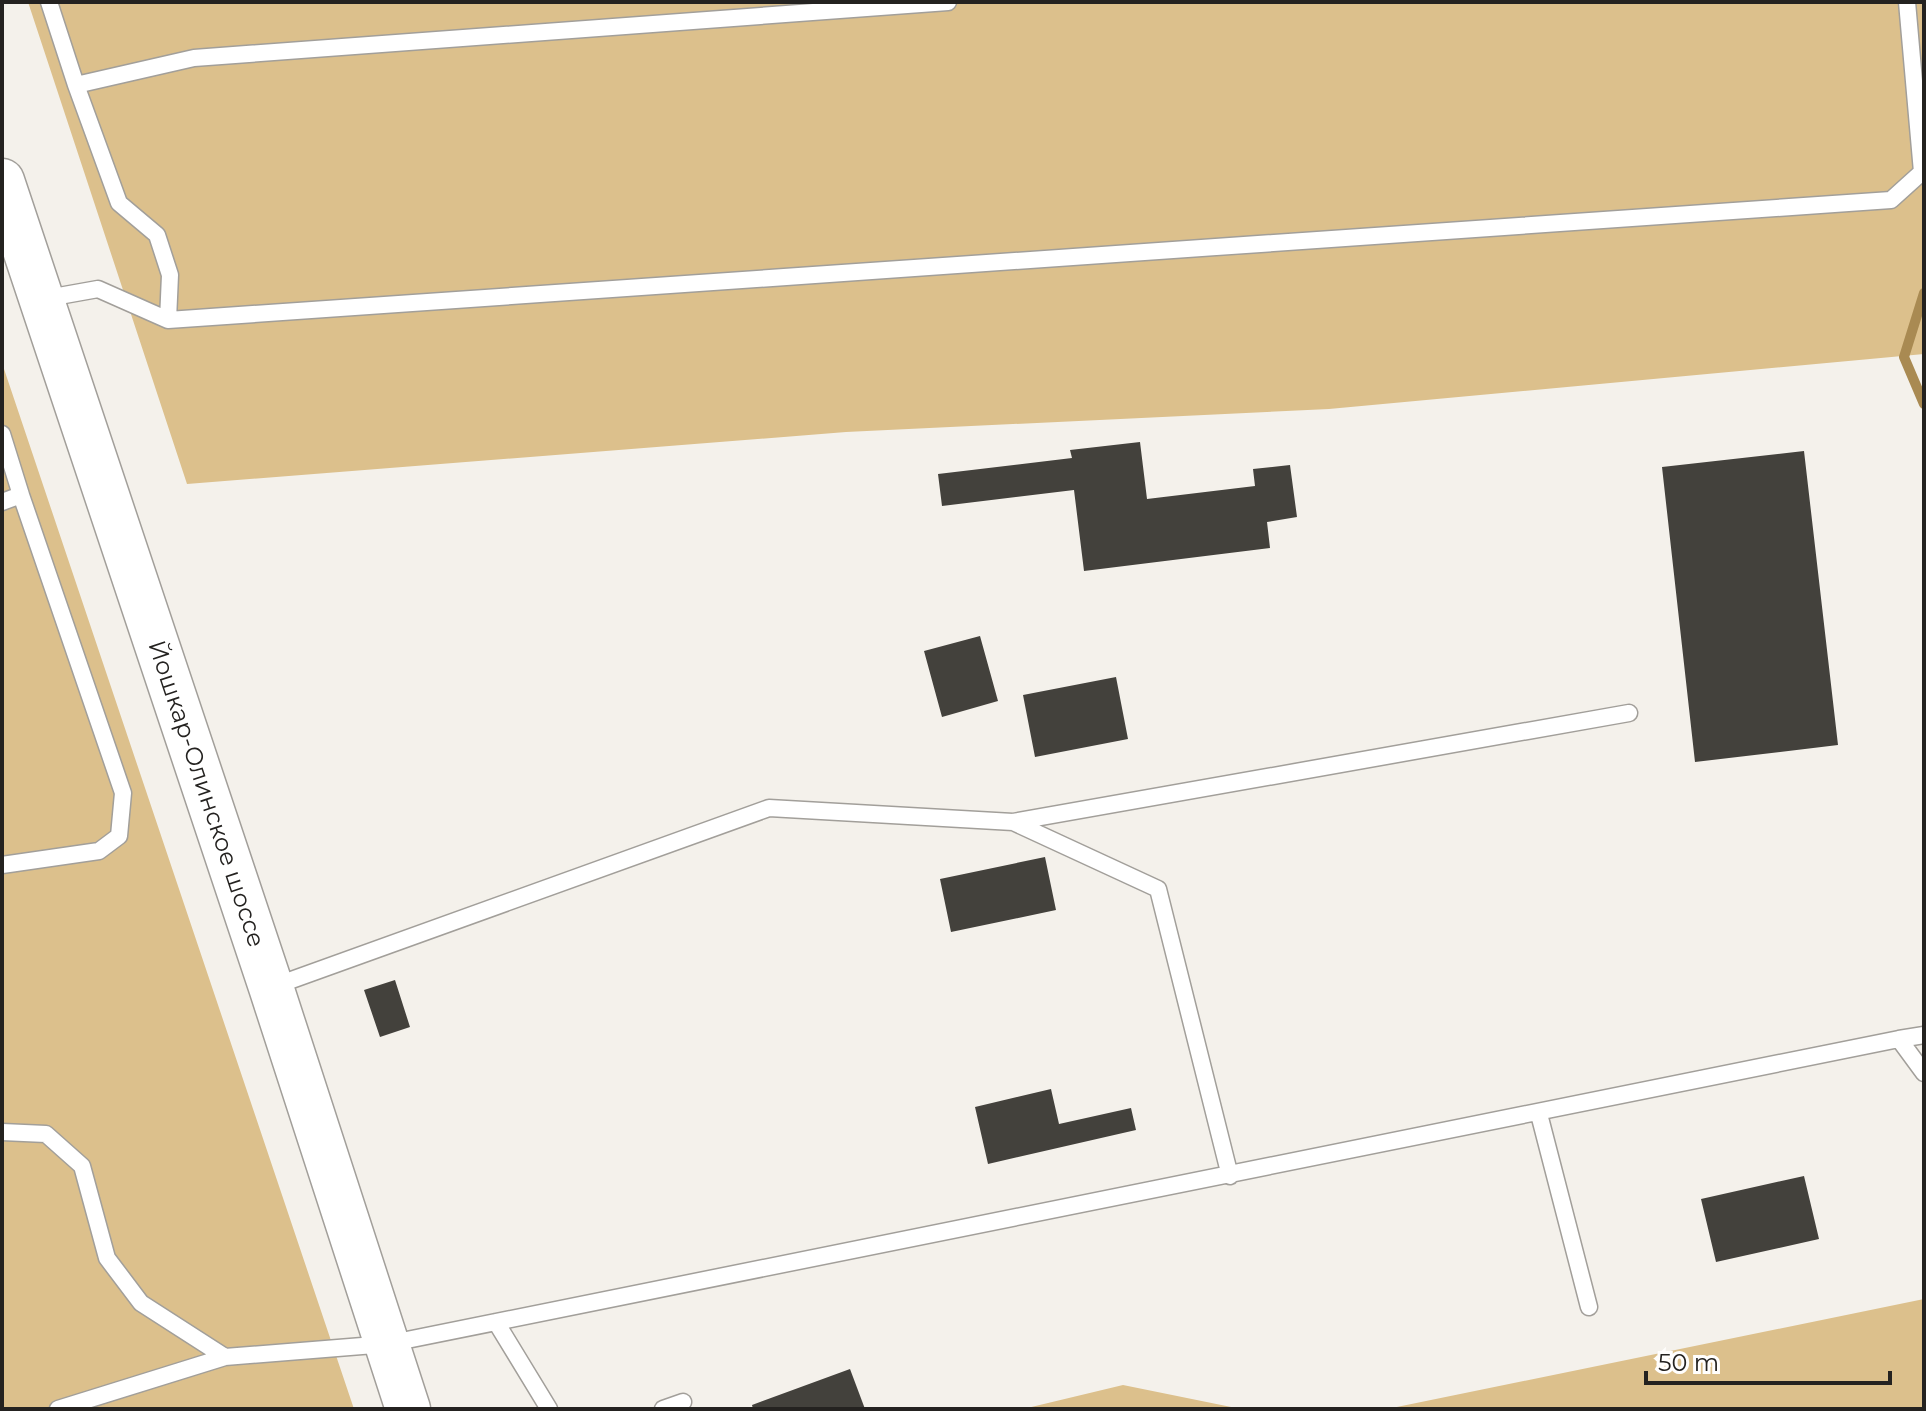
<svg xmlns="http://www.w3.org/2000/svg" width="1926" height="1411" viewBox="0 0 1926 1411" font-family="Montserrat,sans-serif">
<rect width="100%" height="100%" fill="#f4f1eb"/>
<path fill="#dcc08c" d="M28 2H1924V354L1329 409 846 432 187 484Z
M2 363 354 1409H2Z
M1924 1299V1409H1387Z
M1123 1385 1241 1409H1023Z"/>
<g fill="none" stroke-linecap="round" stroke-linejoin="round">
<path stroke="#a98a52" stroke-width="10" d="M1924 293 1904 357 1924 404"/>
</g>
<path fill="#43413c" d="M1140 442 1147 499 1255 486 1253 469 1290 465 1297 517 1267 522 1270 548 1084 571 1074 490 942 506 938 474 1072 458 1070 450Z
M1804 451 1838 745 1695 762 1662 467Z
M980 636 998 701 942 717 924 651Z
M1116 677 1128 739 1035 757 1023 695Z
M1045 857 1056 910 951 932 940 879Z
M395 980 410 1027 380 1037 364 990Z
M1051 1089 1059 1124 1131 1108 1136 1130 988 1164 975 1107Z
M1804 1176 1819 1239 1716 1262 1701 1199Z
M850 1369 865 1409H753L752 1405Z"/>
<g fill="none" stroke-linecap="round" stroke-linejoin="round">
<g stroke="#a29f9a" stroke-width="19">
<path id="service" d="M49 2 76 85 119 203 157 235 170 275 168 320
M76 85 194 58 948 2
M42 299 98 289 168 320 1891 200 1922 172 1907 2
M2 434 21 495 2 502
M1013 822 1158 889 1230 1176
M2 865 99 851 119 836 123 793 21 495
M272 987 769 808 1013 822 1629 713
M1899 1039 1924 1035
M1539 1114 1589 1307
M2 1132 46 1134 82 1166 107 1258 141 1303 225 1357
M496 1322 549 1409
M58 1409 225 1357 387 1344 1899 1039 1924 1073
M663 1409 683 1402"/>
</g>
<g stroke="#a29f9a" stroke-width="47">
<g id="primary">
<path id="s1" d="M2 181 271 987 408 1409"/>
</g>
</g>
<use href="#service" stroke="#fff" stroke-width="16"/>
<use href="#primary" stroke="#fff" stroke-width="44"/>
</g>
<g text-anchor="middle" stroke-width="8" stroke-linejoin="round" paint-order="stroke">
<g font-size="24" fill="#242220" stroke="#fffefd">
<text dy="8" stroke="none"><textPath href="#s1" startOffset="646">Йошкар-Олинское шоссе</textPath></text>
</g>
</g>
<rect width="1926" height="1411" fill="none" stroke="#242220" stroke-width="8"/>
<path d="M1646 1371v12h244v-12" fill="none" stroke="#242220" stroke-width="4"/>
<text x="1658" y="1371" font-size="24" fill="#242220" stroke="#fffefd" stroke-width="6" paint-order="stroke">50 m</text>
</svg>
